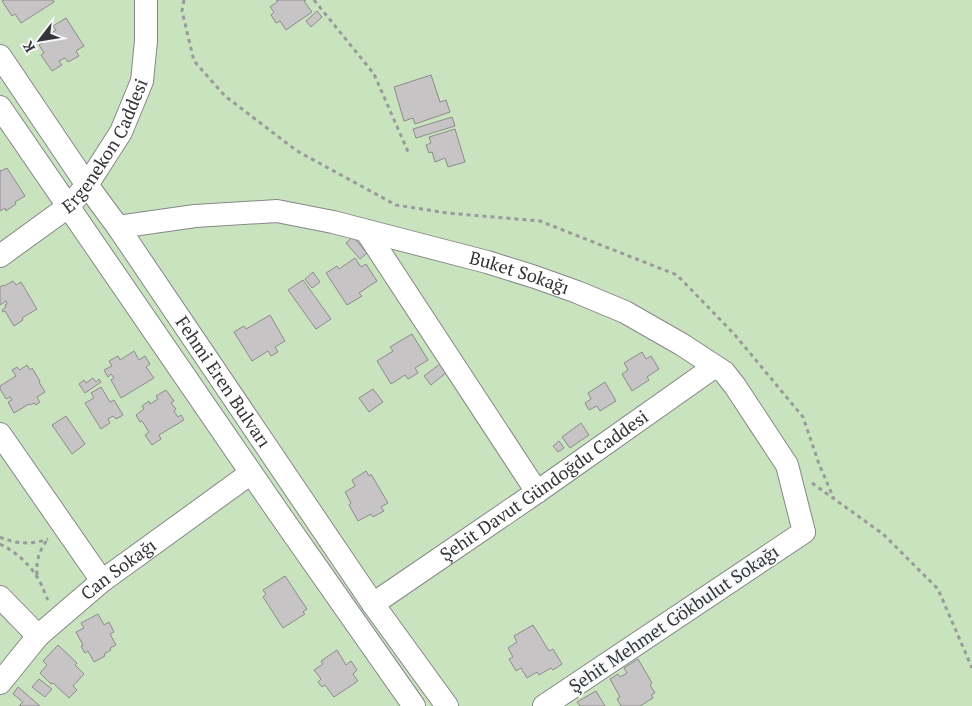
<svg xmlns="http://www.w3.org/2000/svg" width="972" height="706" viewBox="0 0 972 706" font-family="'PT Serif',serif">
<rect width="100%" height="100%" fill="#f6f7fa"/>
<path fill="#c9e3bf" d="M0 0H972V706H0Z"/>
<path fill="#c7c4c6" stroke="#8d8b8d" d="M4 0H53L54 2 21 23 15 14 12 16 2 1Z
M276 0H306L304 1 312 12 286 30 280 21 276 23 271 15 274 12 270 7 278 1Z
M317 11 322 17 311 27 306 21Z
M66 18 84 46 76 51 79 56 68 62 65 58 59 61 62 65 52 71 41 55 44 53 39 45 46 41 44 38 56 30 53 26Z
M431 75 440 102 446 100 450 112 415 124 413 118 404 121 394 87Z
M452 117 455 126 416 138 413 129Z
M455 129 465 162 448 167 445 158 435 162 432 152 429 153 426 145 431 143 429 137Z
M7 168 25 196 15 202 16 204 6 211 5 208 0 211V170L1 171Z
M353 237 367 253 360 259 346 243Z
M355 258 361 267 366 264 377 281 359 293 362 296 347 305 326 273 337 266 339 269Z
M313 272 320 282 312 288 305 279Z
M303 280 331 319 316 329 288 290Z
M13 281 16 285 21 282 37 309 22 318 23 320 14 326 5 311 3 312 2 310 6 307 5 305 7 304 6 301 0 305V287L3 285 4 286Z
M270 315 285 341 275 347 278 352 271 356 268 351 252 361 234 332 244 326 246 329Z
M412 334 428 360 415 368 418 373 408 379 405 375 391 384 377 361 393 351 390 347Z
M134 351 139 360 145 356 150 364 146 367 154 378 121 398 111 380 114 378 111 374 108 377 104 370 112 366 109 361 118 356 120 360Z
M642 352 646 359 651 356 659 369 647 377 649 380 632 391 622 374 628 370 624 363Z
M440 364 447 372 431 385 424 376Z
M27 365 30 370 32 368 40 381 39 382 45 392 37 397 40 402 36 405 34 403 30 405 29 404 14 413 8 402 12 400 10 397 6 399 0 389V386L16 376 12 370 17 367 20 370Z
M93 378 96 382 99 379 101 382 85 393 79 384 84 380 86 383Z
M605 382 616 401 600 411 597 406 589 410 585 403 591 399 588 393Z
M101 387 110 402 114 400 123 415 116 419 113 416 108 419 110 423 101 429 85 403 94 398 91 393Z
M373 389 383 402 369 412 359 398Z
M166 390 174 401 171 403 176 409 174 411 178 417 181 415 184 420 159 435 161 439 152 445 145 435 149 432 142 421 140 422 136 415 144 409 142 406 149 401 150 404 158 399 156 396Z
M66 416 85 444 72 454 52 425Z
M581 423 589 435 570 448 562 437Z
M559 441 564 448 558 452 553 446Z
M366 471 369 476 371 474 388 503 381 507 384 511 373 517 371 514 358 521 349 505 351 503 345 492 355 486 352 480Z
M285 576 307 609 303 612 305 614 283 628 263 597 266 594 263 590Z
M98 614 104 625 109 622 114 632 110 634 116 645 110 648 111 650 104 654 105 656 94 662 88 651 85 653 81 646 83 645 76 632 84 628 81 623Z
M533 625 549 651 553 649 562 664 553 670 551 668 539 675 537 672 527 678 521 668 516 671 509 659 513 657 508 648 517 642 514 636Z
M58 645 77 663 75 665 84 674 73 686 77 690 69 698 53 683 51 684 40 673 47 665 43 661Z
M337 650 346 665 351 661 357 670 353 674 358 681 334 697 325 685 322 687 318 682 321 679 314 670 323 664 321 661Z
M638 659 652 683 650 685 655 693 651 695 653 698 640 706H621L617 699 620 697 610 679 618 674 620 677 627 673 624 668Z
M39 679 52 689 45 697 32 687Z
M18 687 40 706H19L23 702 13 694Z
M596 691 605 706H580L577 702Z"/>
<g fill="none" stroke-linecap="round" stroke-linejoin="round">
<g stroke="#868789" stroke-width="24">
<g id="minor">
<path id="s1" d="M0 56 87 185 118 227 373 604 447 706"/>
<path d="M0 107 278 512 414 706"/>
<path id="s2" d="M118 227 195 216 277 211 333 222 487 262 535 277 577 292 625 312 681 344 724 372 735 386 787 465 804 532 544 706"/>
<path d="M366 231 537 492"/>
<path id="s3" d="M0 256 69 206 87 185 121 132 142 81 146 41V0"/>
<path d="M0 434 102 581"/>
<path d="M0 597 38 636"/>
<path id="s4" d="M373 604 537 492 714 367"/>
<path id="s5" d="M0 683 38 636 102 581 251 473"/>
</g>
</g>
<path stroke="#999a9c" stroke-width="3" stroke-dasharray="4 4" stroke-linecap="butt" d="M184 0 182 11 194 61 225 96 297 151 396 205 447 213 540 221 677 275 735 335 803 417 819 464 834 499
M314 0 374 74 409 154
M812 483 883 534 938 589 972 668
M0 537C15 544 32 545 48 539
M0 544C18 553 33 567 42 586 44 591 46 596 48 600
M37 575C36 561 39 551 47 540"/>
<use href="#minor" stroke="#fff" stroke-width="22"/>
</g>
<g text-anchor="middle" stroke-width="4" stroke-linejoin="round" paint-order="stroke">
<g font-size="18" fill="#343536" stroke="#f6f7fa">
<text dy="6" stroke="none"><textPath href="#s3" startOffset="156">Ergenekon Caddesi</textPath></text>
<text dy="6" stroke="none"><textPath href="#s2" startOffset="410">Buket Sokağı</textPath></text>
<text dy="6" stroke="none"><textPath href="#s1" startOffset="395">Fehmi Eren Bulvarı</textPath></text>
<text dy="6" stroke="none"><textPath href="#s4" startOffset="208">Şehit Davut Gündoğdu Caddesi</textPath></text>
<text dy="6" stroke="none"><textPath href="#s5" startOffset="165">Can Sokağı</textPath></text>
<text transform="translate(674 619) rotate(-34)" y="6">Şehit Mehmet Gökbulut Sokağı</text>
</g>
</g>
<g transform="translate(40 40) rotate(239)" stroke="#f6f7fa" stroke-width="4" paint-order="stroke">
<path d="M0-4L9 19L0 12L-9 19Z" fill="#343536"/>
<text y="-8" font-size="14" font-weight="bold" text-anchor="middle" fill="#343536">K</text>
</g>
</svg>
